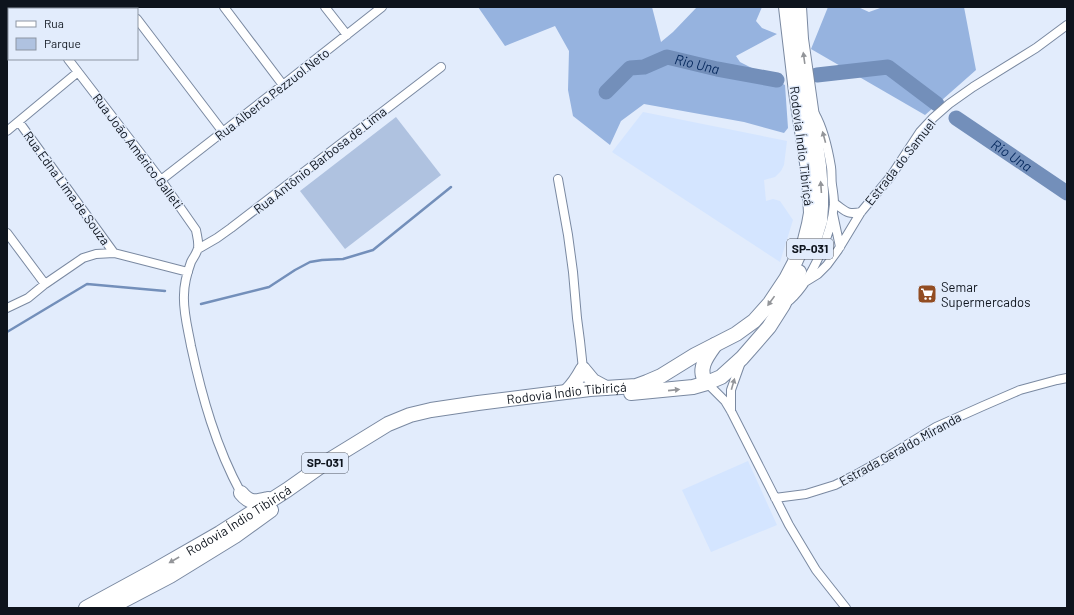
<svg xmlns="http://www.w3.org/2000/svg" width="1074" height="615" viewBox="0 0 1074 615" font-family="Barlow,sans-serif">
<rect width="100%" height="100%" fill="#e2ecfc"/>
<path fill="#d4e5ff" d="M643 112 787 141 784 165 781 171 775 177 764 180 766 201 773 199 780 201 793 220 780 262 612 152Z
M748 461 777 525 711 552 682 490Z"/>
<path fill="#afc2e0" d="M396 117 441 175 345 249 300 191Z"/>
<path fill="#96b3df" d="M478 7H652L661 42 673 32 697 7H762L756 21 762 28 777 34 736 56 740 62 785 85 788 128 784 133 744 122 644 104 621 121 610 145 573 116 568 90 569 51 555 26 505 46Z
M828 7H858L869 12 883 7H964L976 70 925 115 811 49Z"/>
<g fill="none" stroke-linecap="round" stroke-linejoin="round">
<path stroke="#738fba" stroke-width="2.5" d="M201 304 269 287 295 270 310 262 322 260 343 259 373 250 451 187
M7 332 87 284 165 291"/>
<g stroke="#738fba" stroke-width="15">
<path d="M817 75 888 67 937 104"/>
<path id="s1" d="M606 92 630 68 644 67 667 57 717 69 777 80"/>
<path id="s2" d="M956 118 1067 193"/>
</g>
<g stroke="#7a89a1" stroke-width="10">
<path id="minor" d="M128 7 130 9
M224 7 283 85
M325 7 347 35
M33 9 36 7
M137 19 223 132
M7 29 9 27
M68 59 161 180 196 230C197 236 199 242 198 248 197 253 193 258 191 262 187 273 184 283 184 295 183 312 188 329 191 346 202 397 216 447 241 493
M19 122 114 253
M7 131 78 72
M558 179 568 235 573 272 577 318 580 341 583 369
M161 180 283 85 382 7
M834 203C846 211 846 215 861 212
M833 214 840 247
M7 233 45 284
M198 249 217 238 231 228 441 67
M805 282 818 274 827 265 838 250 861 212 891 176 920 132 933 118 949 104 973 87 1036 48 1067 25
M790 300C812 280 832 233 834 204 834 198 833 191 832 185 831 179 832 173 831 167 828 149 824 130 815 114
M7 308 28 298 45 284 83 258 96 254 114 253 188 272
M707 383 725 401 731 411 789 525 816 570 846 608
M731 411V390L741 362
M775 498 806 494 835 485 857 474 887 457 936 427 983 406 1020 390 1057 380 1067 378"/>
</g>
<g stroke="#7a89a1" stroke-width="16">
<g id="trunk">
<path d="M799 7 801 39 819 166 821 192V206L820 221 815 237 812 246"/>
<path d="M707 383C696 370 707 356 715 345"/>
<path d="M567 391C574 385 578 378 583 369L593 381 606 388"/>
<path d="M631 393 693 387 707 383 721 377 742 358 769 327 783 305 799 272"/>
<path d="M241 493C250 504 256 502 268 499"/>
<path id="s3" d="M86 608 152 572 220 533 287 490 331 459 388 424 410 415 431 410 478 403 590 389 636 386 647 382 661 376 695 355 736 334 754 321 770 303 786 279 796 260 805 240 809 224 811 213 809 176 796 92 786 7"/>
<path d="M109 608 170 576 235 536 271 510"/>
</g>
</g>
<use href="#minor" stroke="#fff" stroke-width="8"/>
<use href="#trunk" stroke="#fff" stroke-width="14"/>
</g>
<defs><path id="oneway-solid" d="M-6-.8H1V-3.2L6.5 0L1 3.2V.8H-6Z"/></defs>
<g fill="#939599">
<use href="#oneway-solid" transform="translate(804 58) rotate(-98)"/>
<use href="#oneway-solid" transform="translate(824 137) rotate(-105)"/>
<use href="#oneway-solid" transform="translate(821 187) rotate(-94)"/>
<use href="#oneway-solid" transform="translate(771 301) rotate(126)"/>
<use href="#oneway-solid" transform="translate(733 384) rotate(-74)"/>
<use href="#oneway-solid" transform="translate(674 390) rotate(-6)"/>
<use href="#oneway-solid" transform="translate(174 560) rotate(150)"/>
</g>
<defs>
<g id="supermarket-square" transform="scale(1)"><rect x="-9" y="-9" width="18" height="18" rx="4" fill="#924d23" stroke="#e2ecfc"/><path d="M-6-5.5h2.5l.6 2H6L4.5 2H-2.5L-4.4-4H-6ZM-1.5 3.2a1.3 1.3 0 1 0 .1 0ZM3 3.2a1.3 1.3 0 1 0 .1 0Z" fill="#fff"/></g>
</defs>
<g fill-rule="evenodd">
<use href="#supermarket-square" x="927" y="294"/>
</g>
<g text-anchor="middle" stroke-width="3" stroke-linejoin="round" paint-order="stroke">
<g fill="#e2ecfc" stroke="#4e5560" stroke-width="1">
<rect x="787" y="239" width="46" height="20" rx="3"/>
<rect x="302" y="453" width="46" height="20" rx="3"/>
</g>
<g font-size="12" font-weight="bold" fill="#0e141d">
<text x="810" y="253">SP-031</text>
<text x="325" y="467">SP-031</text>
</g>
<g font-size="13" fill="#0e141d" stroke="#e2ecfc">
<text transform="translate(272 94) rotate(-38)" y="5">Rua Alberto Pezzuol Neto</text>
<text transform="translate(802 146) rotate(83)" y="5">Rodovia Índio Tibiriçá</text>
<text transform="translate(138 151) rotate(53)" y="5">Rua João Américo Galleti</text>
<text transform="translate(320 160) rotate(-38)" y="5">Rua Antônio Barbosa de Lima</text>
<text transform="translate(900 162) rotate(-52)" y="5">Estrada do Samuel</text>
<text transform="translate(67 188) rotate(54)" y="5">Rua Edna Lima de Souza</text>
<text dy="5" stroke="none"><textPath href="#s3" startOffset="536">Rodovia Índio Tibiriçá</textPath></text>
<text transform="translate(900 449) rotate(-29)" y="5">Estrada Geraldo Miranda</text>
<text dy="5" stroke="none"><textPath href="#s3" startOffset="176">Rodovia Índio Tibiriçá</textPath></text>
</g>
<g font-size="13" fill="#0e141d" stroke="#e2ecfc" text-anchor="start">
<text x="941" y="292">Semar<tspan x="941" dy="15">Supermercados</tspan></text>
</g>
<g font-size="14" font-style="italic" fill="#05285d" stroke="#e2ecfc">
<text dy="5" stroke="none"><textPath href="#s1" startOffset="104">Rio Una</textPath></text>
<text dy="5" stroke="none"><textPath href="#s2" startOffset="67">Rio Una</textPath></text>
</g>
</g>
<rect width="1074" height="615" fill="none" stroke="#0e141d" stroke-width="16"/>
<rect x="8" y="8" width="130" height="52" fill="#e2ecfc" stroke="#8d96a3"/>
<rect x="16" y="21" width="20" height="6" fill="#ffffff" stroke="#8d96a3"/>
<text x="44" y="28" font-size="12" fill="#0e141d">Rua</text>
<rect x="16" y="38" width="20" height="12" fill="#afc2e0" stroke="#8d96a3"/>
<text x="44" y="48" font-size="12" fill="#0e141d">Parque</text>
</svg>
